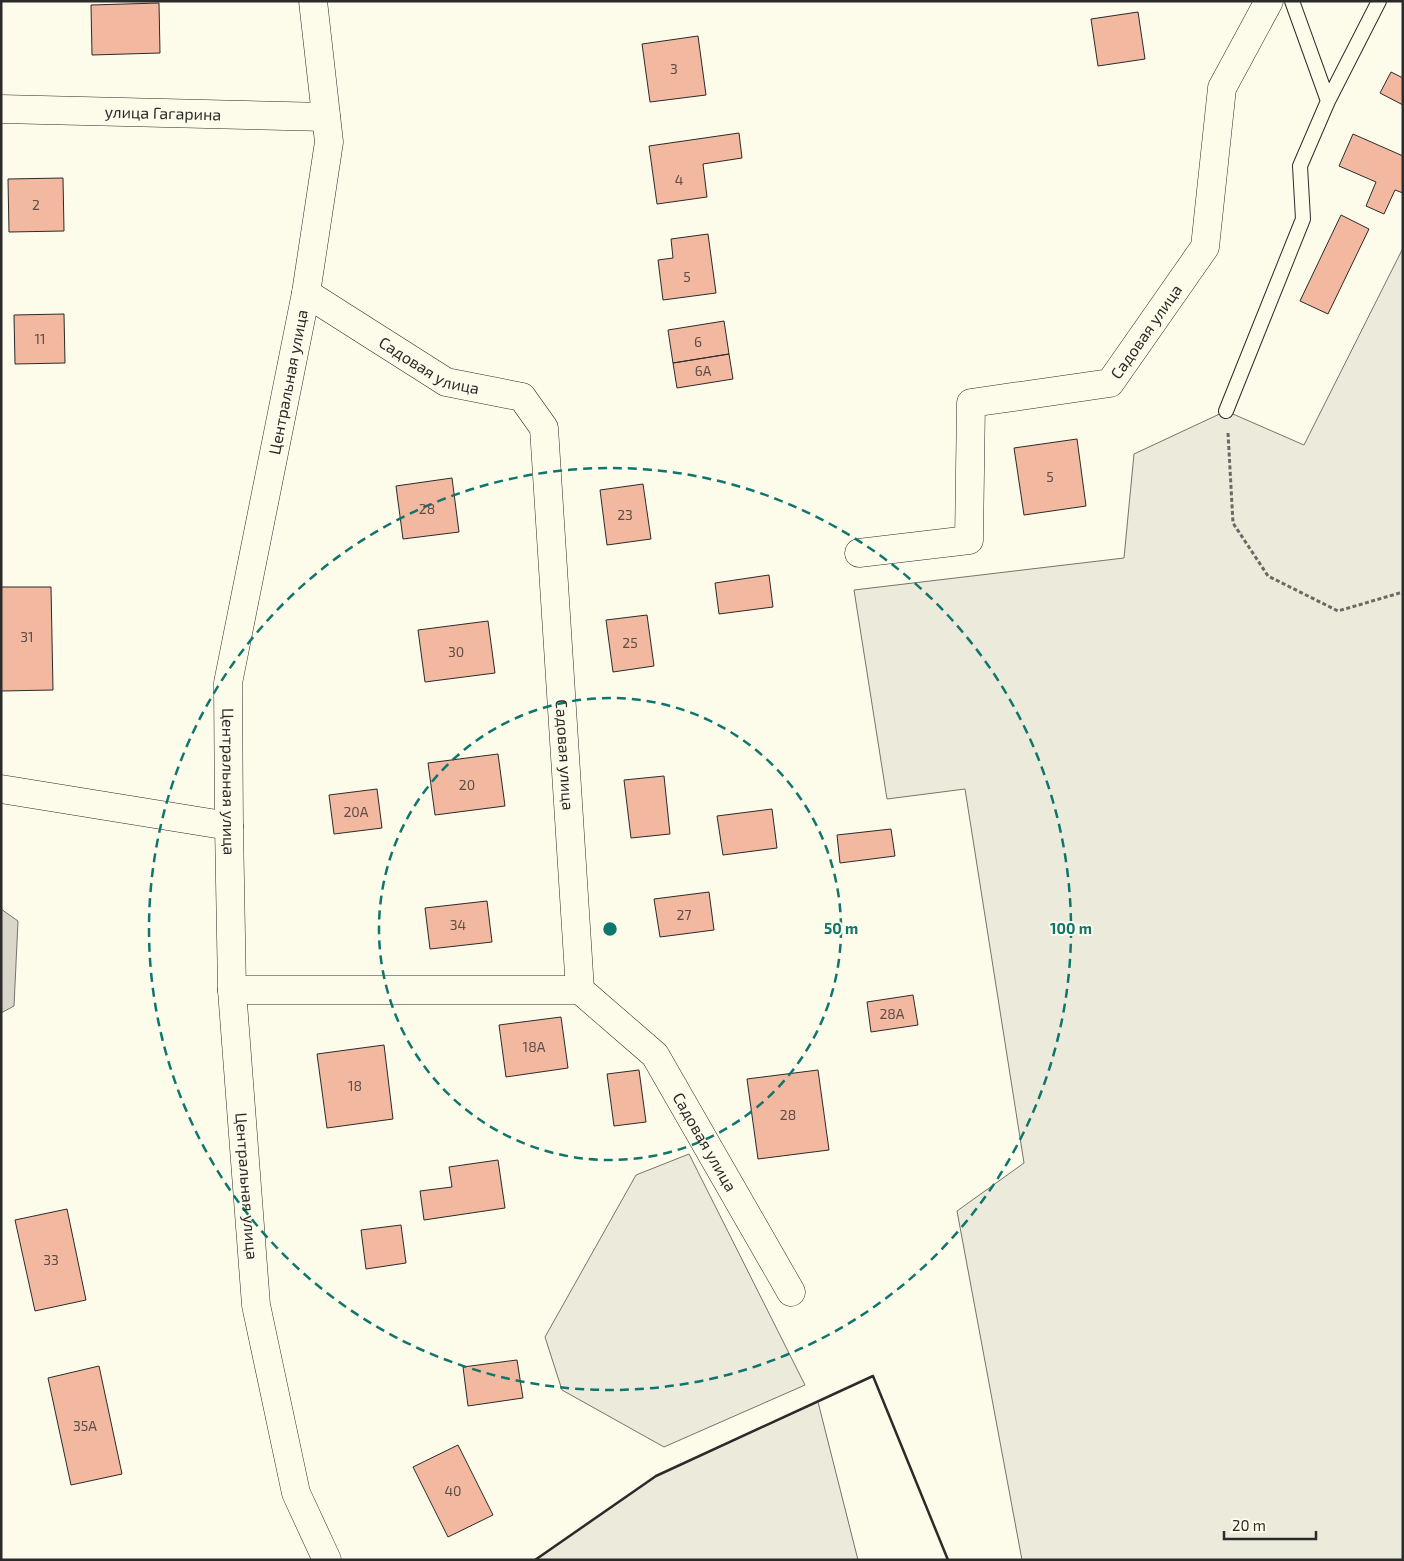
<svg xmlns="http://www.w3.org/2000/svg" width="1404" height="1561" viewBox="0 0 1404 1561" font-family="'Exo 2',sans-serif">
<rect width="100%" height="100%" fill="#fdfbea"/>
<path fill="#ecebdb" stroke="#74746e" d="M1403 248V1560H1022L957 1211 1024 1163 965 789 887 799 854 590 1124 558 1134 454 1226 411 1304 445Z
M689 1154 805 1385 664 1447 562 1390 545 1337 636 1175Z
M818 1402 858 1560H535L656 1476Z"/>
<path fill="#d8d7c9" stroke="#74746e" d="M1 909 18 921 14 1006 1 1013Z"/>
<path fill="#f2b8a0" stroke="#2b2b2b" d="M159 3 160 53 92 55 91 5Z
M1138 12 1145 59 1098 66 1091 19Z
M698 36 706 95 650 102 642 44Z
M1391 72 1403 78V105L1380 93Z
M739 133 742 158 703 164 707 197 657 204 649 146Z
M1353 134 1403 156V193L1395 190 1384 214 1366 206 1376 182 1339 166Z
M63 178 64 231 9 232 8 179Z
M1341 215 1369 229 1328 314 1300 301Z
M708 234 716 293 663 300 658 260 673 258 671 239Z
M64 314 65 363 15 364 14 315Z
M724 321 729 354 673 363 668 330Z
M729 354 733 379 677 388 673 363Z
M1077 439 1086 506 1024 515 1014 448Z
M452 478 459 532 403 539 396 486Z
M643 484 651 539 607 545 600 490Z
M769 575 773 607 719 614 715 583Z
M1 587H51L53 690 1 691Z
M647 615 654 666 613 672 606 620Z
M488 621 495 673 425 682 418 630Z
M498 754 505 806 435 815 428 763Z
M664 776 670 834 631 838 624 780Z
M377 789 382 828 334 834 329 795Z
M772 809 777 848 723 855 717 816Z
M891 829 895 856 840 863 837 835Z
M709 892 714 930 660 937 654 899Z
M487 901 492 942 430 949 425 908Z
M913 995 918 1025 871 1032 867 1002Z
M561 1017 568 1068 506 1077 499 1025Z
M384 1045 393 1119 327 1128 317 1054Z
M639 1070 646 1122 614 1126 607 1074Z
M818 1070 829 1150 758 1159 747 1079Z
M498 1160 505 1208 424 1220 420 1191 452 1187 449 1167Z
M67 1209 86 1300 35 1311 15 1220Z
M401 1225 406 1263 366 1269 361 1230Z
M517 1360 523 1398 468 1406 463 1367Z
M99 1366 122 1474 71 1485 48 1378Z
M458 1445 493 1515 448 1537 413 1467Z"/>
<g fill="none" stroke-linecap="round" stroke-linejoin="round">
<g stroke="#2b2b2b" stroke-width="16">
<path id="lane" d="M1292 1 1328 101
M1226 411 1303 219 1300 166 1328 101 1379 1"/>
</g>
<g stroke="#2b2b2b" stroke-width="29">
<g id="street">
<path id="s1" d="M313 1 329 142 306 293 228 683 229 826 232 990 256 1305 296 1493 327 1560"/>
<path id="s2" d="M1 109 326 117"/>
<path id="s3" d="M306 293 446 382 522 397 544 428 580 990 655 1055 791 1292"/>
<path id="s4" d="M859 553 969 540 971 403 1110 383 1205 247 1222 88 1269 1"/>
<path d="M1 789 229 826"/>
<path d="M232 990H580"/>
</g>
</g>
<path stroke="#6a6964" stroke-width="3" stroke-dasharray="4 2.5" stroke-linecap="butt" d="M1228 433 1233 523 1268 576 1338 611 1403 592"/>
<use href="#lane" stroke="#fdfbea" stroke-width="14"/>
<use href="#street" stroke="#fdfbea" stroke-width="28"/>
<path stroke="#2b2b2b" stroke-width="2.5" d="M535 1560 656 1476 873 1376 948 1560"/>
</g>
<g fill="none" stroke="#0f766e" stroke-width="2.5" stroke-dasharray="9 6">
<circle cx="610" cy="929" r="231"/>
<circle cx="610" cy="929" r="461"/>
</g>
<g text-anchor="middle" stroke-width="4" stroke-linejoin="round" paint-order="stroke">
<g font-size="14" fill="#5d4e48">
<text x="674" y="74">3</text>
<text x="679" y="185">4</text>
<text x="36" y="210">2</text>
<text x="687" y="282">5</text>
<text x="40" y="344">11</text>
<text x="698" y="347">6</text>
<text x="703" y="376">6А</text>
<text x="1050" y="482">5</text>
<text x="427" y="514">28</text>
<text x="625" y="520">23</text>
<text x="27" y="642">31</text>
<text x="630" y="648">25</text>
<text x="456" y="657">30</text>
<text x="467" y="790">20</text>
<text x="356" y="817">20А</text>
<text x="684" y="920">27</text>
<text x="458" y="930">34</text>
<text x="892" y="1019">28А</text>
<text x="534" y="1052">18А</text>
<text x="355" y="1091">18</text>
<text x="788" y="1120">28</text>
<text x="51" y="1265">33</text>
<text x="85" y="1431">35А</text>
<text x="453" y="1496">40</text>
</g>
<g font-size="16" fill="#2b2b2b" stroke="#fdfbea">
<text dy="6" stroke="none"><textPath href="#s2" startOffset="162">улица Гагарина</textPath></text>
<text dy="6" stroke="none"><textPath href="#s4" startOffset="451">Садовая улица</textPath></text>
<text dy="6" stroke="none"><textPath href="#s3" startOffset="144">Садовая улица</textPath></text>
<text transform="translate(288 382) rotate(-79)" y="6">Центральная улица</text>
<text dy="6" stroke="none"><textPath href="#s3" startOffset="609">Садовая улица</textPath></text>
<text dy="6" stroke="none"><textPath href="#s1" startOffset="791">Центральная улица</textPath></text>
<text dy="6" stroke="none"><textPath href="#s3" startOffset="1044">Садовая улица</textPath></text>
<text dy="6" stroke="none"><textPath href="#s1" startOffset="1196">Центральная улица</textPath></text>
</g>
</g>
<circle cx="610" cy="929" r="8" fill="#0f766e" stroke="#fdfbea" stroke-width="2.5"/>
<g font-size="15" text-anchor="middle" font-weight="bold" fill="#0f766e" stroke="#fdfbea" stroke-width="4" stroke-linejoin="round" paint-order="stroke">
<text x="841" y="934">50 m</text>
<text x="1071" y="934">100 m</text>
</g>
<rect width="1404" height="1561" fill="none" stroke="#2b2b2b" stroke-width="5"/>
<path d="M1224 1531v8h92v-8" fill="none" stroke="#2b2b2b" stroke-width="2.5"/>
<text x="1232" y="1531" font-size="15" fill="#2b2b2b" stroke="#fdfbea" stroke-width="4" paint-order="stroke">20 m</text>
</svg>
